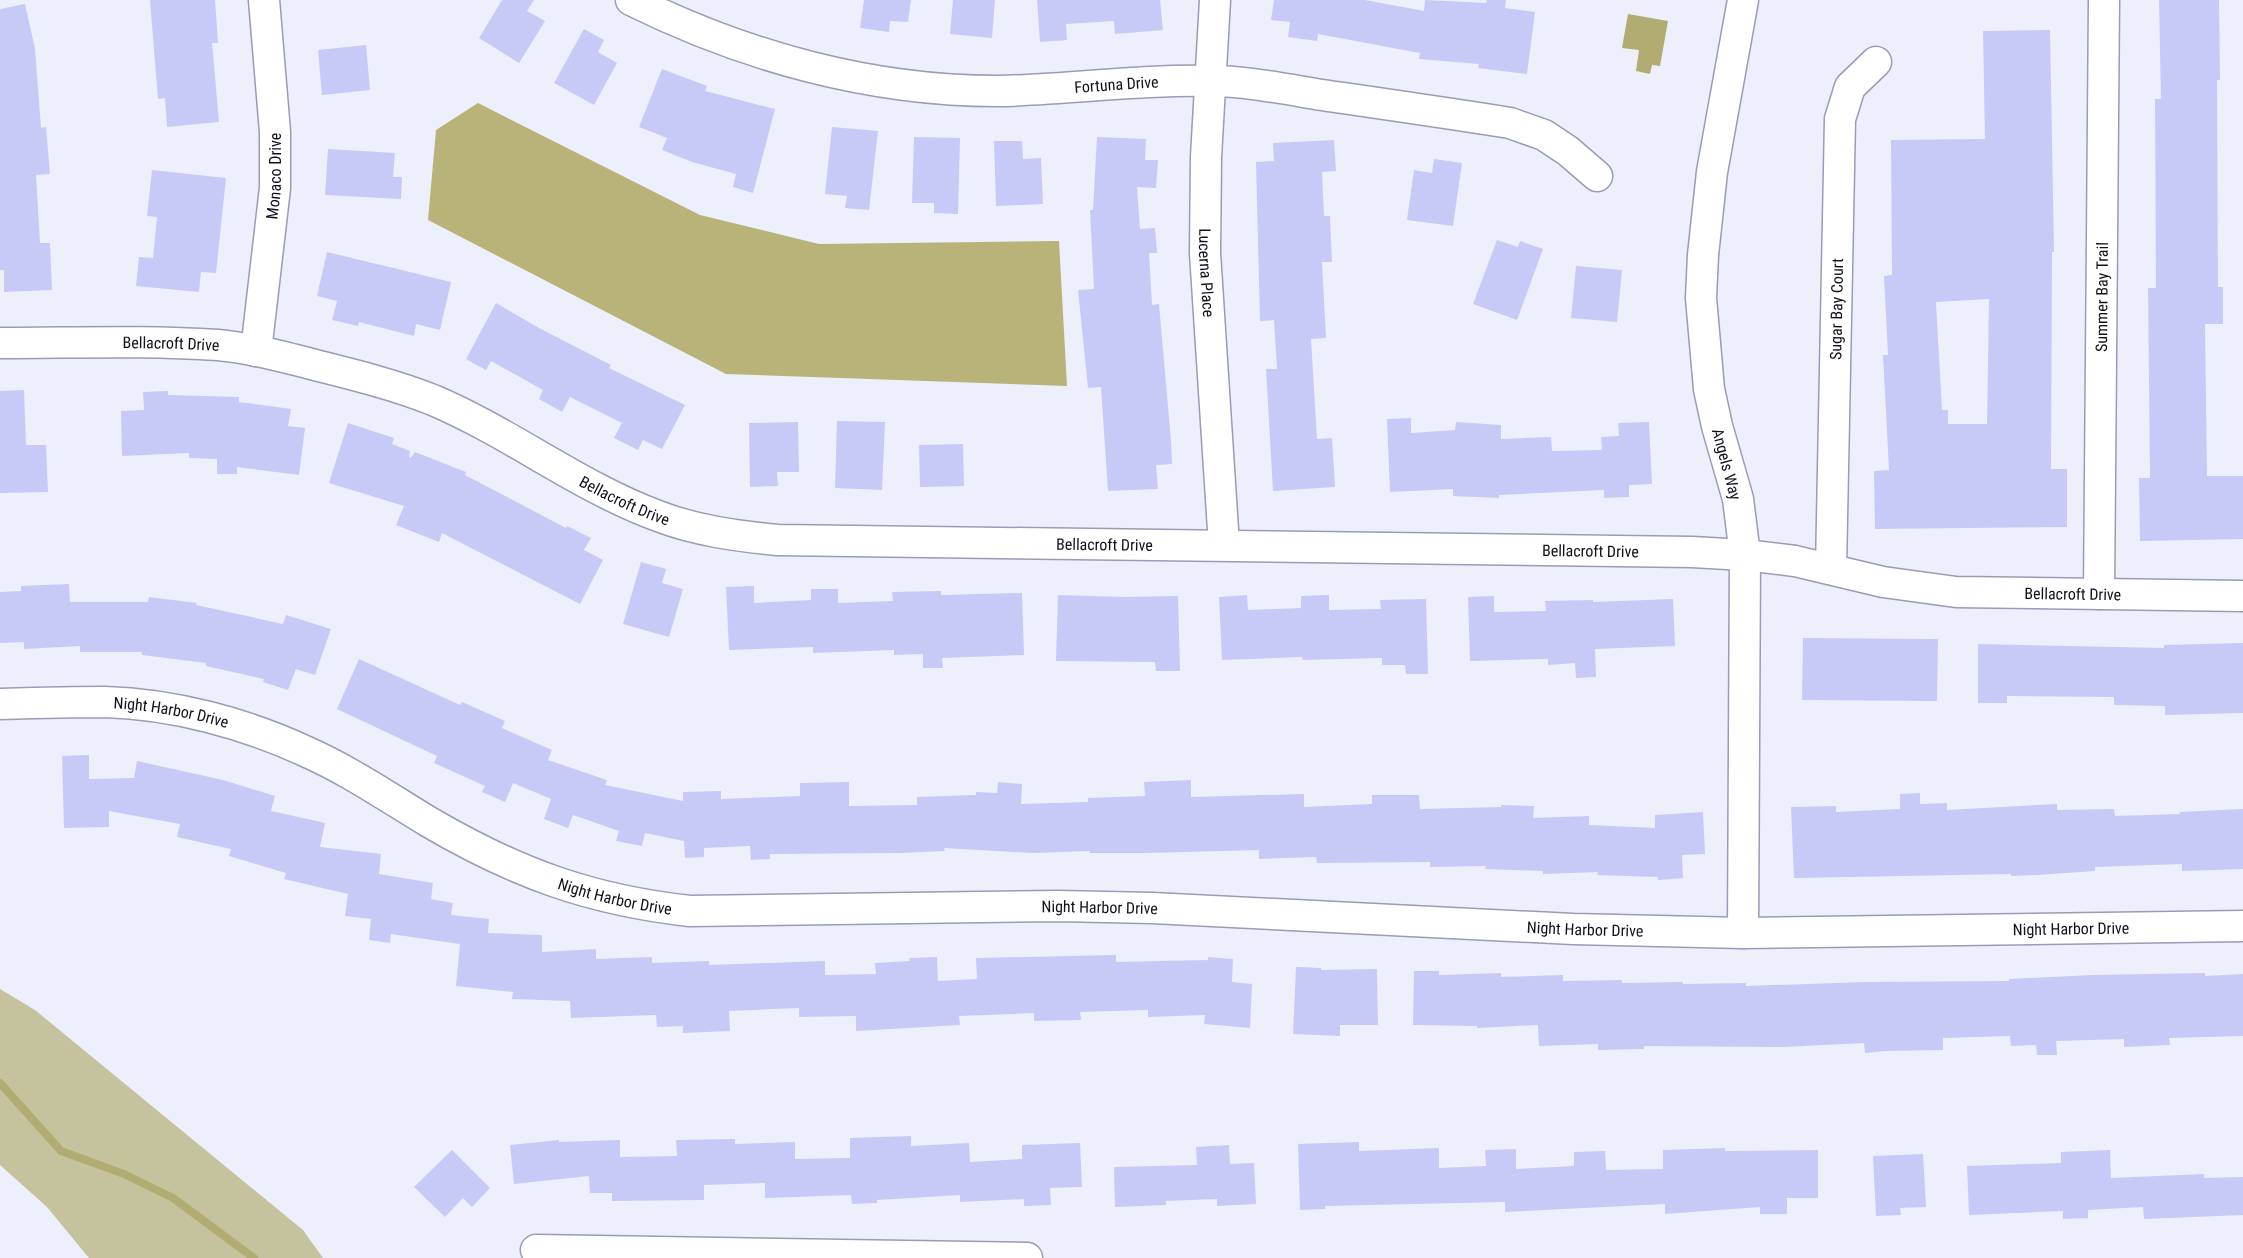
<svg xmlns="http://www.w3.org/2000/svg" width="2243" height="1258" viewBox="0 0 2243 1258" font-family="'Roboto Condensed',sans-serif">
<rect width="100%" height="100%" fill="#eeeffc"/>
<path fill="#c5c39e" d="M0 989 35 1010 303 1230 323 1258H89L47 1207 0 1165Z"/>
<path fill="#b8b479" d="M478 103 700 215 819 244 1059 241 1067 386 726 374 428 220 436 130Z"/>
<path fill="#b1ac71" d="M1628 14 1668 21 1660 66 1652 65 1650 74 1636 71 1639 50 1622 48Z"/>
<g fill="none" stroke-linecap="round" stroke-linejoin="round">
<path stroke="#b1ac71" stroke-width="8" d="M0 1083 61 1151 124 1174 173 1198 254 1258"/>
</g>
<path fill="#c7caf7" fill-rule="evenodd" d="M150 0H215L218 43H212L219 122 167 127 165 98 158 99Z
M502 0H534L527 11 545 21 519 63 479 38Z
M864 0H911L908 22 890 21 889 32 860 28Z
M953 0H995L992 38 950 34Z
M1037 0H1160L1163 30 1115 34 1114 21 1066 24 1067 40 1040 42Z
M1274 0H1365L1424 11 1425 0 1486 3 1487 0H1506L1505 8 1535 12 1527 74 1478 68 1479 64 1419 59 1420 53 1318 34 1317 41 1288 37 1290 22 1271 20Z
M2159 0H2219L2220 80H2217L2218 287H2223V324H2205L2207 476H2243V539L2140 541 2139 478H2150L2148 288H2156L2155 99H2161Z
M25 4 35 49 41 128 46 127 50 174 36 175 40 243H50L52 290 4 292V270H0V9Z
M584 29 604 40 598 52 617 63 594 105 554 83Z
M2050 30 2054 252H2052L2051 469H2067V527L1875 529 1874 471 1889 470 1883 355H1888L1884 276 1892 275 1891 140 1985 139 1983 31ZM1989 299 1987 424H1948V410H1942L1936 302Z
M366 45 370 90 322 95 318 50Z
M662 69 707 86 705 91 775 109 753 193 733 187 736 174 692 162 662 150 667 138 639 127Z
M832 127 878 131 869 210 845 208 847 196 825 194Z
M914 137 960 138 958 214 934 213V203H912Z
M1097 137 1146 139 1145 160H1158L1156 188 1137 187 1140 229 1155 228 1157 253H1149L1152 305 1159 304 1171 441 1172 464 1156 465 1158 489 1108 491 1101 387 1088 388 1078 290 1094 289 1090 210H1093Z
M1334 140 1336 171 1322 172 1324 216H1330L1332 262H1322L1326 338 1311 339 1317 439 1332 438 1335 487 1273 491 1266 369H1277L1274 320 1260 321 1256 162 1274 161 1273 143Z
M994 141H1022L1023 159 1041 158 1043 204 996 206Z
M328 149 395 153 393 177H402L401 199 325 195Z
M1434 159 1462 163 1453 226 1407 220 1414 170 1432 173Z
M152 170 226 178 216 273 201 272 199 292 136 286 139 257 153 258 157 217 147 216Z
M1497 240 1518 247 1520 241 1543 249 1517 320 1473 304Z
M327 252 451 282 440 330 416 324 414 336 359 322 358 326 332 320 337 301 317 296Z
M1576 266 1622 270 1617 322 1571 318Z
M496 303 539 328 611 365 609 368 685 405 662 449 643 440 638 450 614 438 622 423 570 397 562 412 539 399 543 390 491 361 486 370 466 359Z
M24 390 26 445H46L48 492 0 493V391Z
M168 391V395L239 397V402L291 409 288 426 305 428 299 475 237 467V474H217V459L189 458V453L122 456 121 411 144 410 143 392Z
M1411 418V433L1455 430 1456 422 1501 425V439L1551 437 1552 451 1602 450 1601 437 1619 436 1618 423 1649 422 1652 484 1629 485V497L1604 498V490L1499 495V498L1453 496V489L1390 492 1387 419Z
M837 421 885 422 882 490 835 488Z
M798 422 799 472H777L778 486 750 487 749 423Z
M348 423 394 438 392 444 410 451 409 457 411 458 415 452 466 472 465 475 566 528 567 526 591 538 584 550 603 560 580 604 442 533 439 542 396 525 404 506 329 483Z
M963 444 964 486 920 487 919 445Z
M641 562 666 569 662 583 683 589 669 637 623 624Z
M69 584 70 602H148L149 597 197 603 196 605 283 624 286 615 331 629 315 675 296 669 288 690 263 682 264 679 206 666V663L142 655V652H80V646L24 649V642L0 643V592L21 591V586Z
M754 586V603L811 600V589H838V603L893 601 892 592 941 591V595L1022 593 1024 655 942 658 943 668H923V654L894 655V650L813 653V647L729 650 726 587Z
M1058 595 1124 597 1178 596 1180 671H1156L1155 662 1056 661Z
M1247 595 1248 610 1301 608V596L1329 595V610L1381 609 1380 600 1426 599 1428 674H1406L1405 665H1382V658L1303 660 1302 657 1222 660 1219 597Z
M1494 596V612L1546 611 1545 601 1593 600V602L1673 599 1675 646 1595 649 1596 677 1576 678 1575 663 1548 665V659L1470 661 1468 597Z
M1803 638 1938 639 1937 701 1802 700Z
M2243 643V713L2165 715V706L2114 705V697L2007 696V703H1978V644L2164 648V645Z
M359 659 460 705 462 702 505 721 502 728 552 750 548 760 607 780 605 785 683 801V792L721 791V799L800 796V783L849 782V806L917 805V797L976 795V792L997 793 998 782 1022 784 1021 804 1088 802V798L1145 796 1144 782 1191 780V797L1304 794V807L1372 804V795H1419L1420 809 1501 807V805L1534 806 1533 818 1589 816V825L1655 828V815L1703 812 1705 854 1682 855 1683 878 1658 880V877L1597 875 1598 872 1543 874V871L1485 869 1486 866 1430 867V862L1317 863 1316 857 1259 859V850L1146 853H1090V851L1032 853 944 848 945 851 898 853 770 854V859L751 860 750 846 704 848V857L685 858 684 841 645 833 642 846 616 841 619 831 573 815 568 828 544 819 551 799 513 783 505 802 482 792 485 786 434 763 437 756 337 709Z
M89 755V779L134 778 137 761 223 780 275 796 271 811 325 823 320 847 381 854 379 874 433 883 431 899 453 903 451 915 489 919 488 933 542 935V952L596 949V959L652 957V963L709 961V965L825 961V975L876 974 875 963 910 961 909 958 937 957 938 981 977 979 976 958 1116 955V962L1208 960V957L1233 959 1232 982 1252 984 1250 1028 1204 1024 1205 1015 1148 1017V1010L1080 1012 1081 1020 1034 1021V1013L959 1016 960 1025 856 1031V1016L799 1017V1008L729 1011 730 1031 683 1033V1026L657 1027 656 1015 571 1018 570 1001 512 999 513 992 456 986 460 944 391 934 390 943 369 940 371 919 345 916 348 894 284 879 286 873 229 856 231 849 177 837 180 824 109 811V827L64 828 62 756Z
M1920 793V804L1947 803V810L2057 804V810L2114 809 2115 816 2180 814 2179 812 2243 809V869L2182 871V864L2095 867V871L2037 875 2011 876V874L1794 878 1791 807 1836 806V812L1900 809V794Z
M1296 967 1321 968V970L1377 969 1378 1025H1340V1036L1293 1034Z
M1414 971H1439V975L1501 973V977L1563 975V981L1622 980V983L1683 982V984L1746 983V986L1865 982 2009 981V979L2092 975 2205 973V976L2243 974V1036L2169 1038 2170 1045 2124 1047V1039L2056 1041 2057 1055H2037L2036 1045 2011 1046 2010 1036 1943 1038V1050L1885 1051 1865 1053 1864 1043 1783 1047 1644 1046V1049L1598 1050V1044L1539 1046 1538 1025 1477 1028V1026L1413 1025Z
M911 1136V1146L969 1143 970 1162 1022 1159V1145L1080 1143 1082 1187 1050 1188 1051 1205 1024 1206V1199L960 1202V1195L877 1200V1203L852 1204 851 1195 765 1198V1183L704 1185V1200L612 1201V1193H590L589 1176 514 1184 510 1145 559 1140V1142L620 1140V1157L677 1156 676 1140 735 1139V1144L795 1142V1159L850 1158V1138Z
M1359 1142V1151L1439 1148V1168L1486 1166 1485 1150 1516 1149V1169L1574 1166V1152L1605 1151 1606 1170 1663 1169V1150L1725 1148V1151L1818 1150V1198H1787V1214H1760V1207L1665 1214V1204L1505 1212V1202L1325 1206V1209L1300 1210 1298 1144Z
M1229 1145 1230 1164 1254 1163 1256 1204 1217 1206V1199L1166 1201V1205L1115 1207 1114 1167 1197 1165 1196 1147Z
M452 1150 490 1188 472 1207 463 1198 445 1217 414 1187Z
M2110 1150 2111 1178 2204 1174V1178L2243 1177V1215L2144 1219 2143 1207 2088 1210V1218L2063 1219V1211L1969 1215 1967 1166 2061 1163V1152Z
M1923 1154 1926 1207 1900 1208 1901 1215 1876 1216 1873 1156Z"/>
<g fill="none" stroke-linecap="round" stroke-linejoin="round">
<g stroke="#999bb8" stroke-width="33">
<g id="street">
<path id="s1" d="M631 0C744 56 870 91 997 91 1068 90 1139 79 1210 81 1247 81 1285 89 1322 95 1384 104 1447 113 1510 123L1544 135 1568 151 1597 176"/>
<path id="s2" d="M1215 0 1206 157 1205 253 1224 545"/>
<path id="s3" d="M0 343C72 343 145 340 218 345 250 348 284 357 315 365 355 375 395 385 433 400 511 433 579 487 658 516 697 531 737 536 778 540L1692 552 1745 555 1795 561 1883 582 1956 592 2243 596"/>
<path id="s4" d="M256 351 275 188V132L264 0"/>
<path id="s5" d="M1831 569 1840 119 1850 87 1876 62"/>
<path id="s6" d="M2099 594 2104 0"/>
<path id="s7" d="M0 704C35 703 70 702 105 702 173 704 245 723 307 752 350 771 389 798 429 822 516 873 590 900 690 911L1058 906 1152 908 1573 929 1743 933 2243 926"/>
<path d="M1743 933 1745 555 1738 499 1717 426 1709 389 1701 298 1703 255 1712 172 1743 0"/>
<path d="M536 1250 1027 1258"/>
</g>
</g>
<use href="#street" stroke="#fff" stroke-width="30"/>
</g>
<g text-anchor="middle" stroke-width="5" stroke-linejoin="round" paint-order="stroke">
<g font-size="16" fill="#10111b" stroke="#fefefe">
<text dy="6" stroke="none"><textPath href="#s1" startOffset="500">Fortuna Drive</textPath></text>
<text dy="6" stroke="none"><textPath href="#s4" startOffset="176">Monaco Drive</textPath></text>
<text dy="6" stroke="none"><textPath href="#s2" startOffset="273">Lucerna Place</textPath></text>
<text dy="6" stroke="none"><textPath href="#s6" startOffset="297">Summer Bay Trail</textPath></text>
<text dy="6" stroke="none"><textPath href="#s5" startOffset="260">Sugar Bay Court</textPath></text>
<text dy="6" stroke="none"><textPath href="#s3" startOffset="171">Bellacroft Drive</textPath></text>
<text transform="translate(1727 464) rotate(75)" y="6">Angels Way</text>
<text dy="6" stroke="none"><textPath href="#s3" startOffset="657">Bellacroft Drive</textPath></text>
<text dy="6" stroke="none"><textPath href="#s3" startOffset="1143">Bellacroft Drive</textPath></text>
<text dy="6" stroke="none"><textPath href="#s3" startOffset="1629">Bellacroft Drive</textPath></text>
<text dy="6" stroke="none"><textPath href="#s3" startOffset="2115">Bellacroft Drive</textPath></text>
<text dy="6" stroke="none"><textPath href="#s7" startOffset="172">Night Harbor Drive</textPath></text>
<text dy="6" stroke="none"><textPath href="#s7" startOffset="657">Night Harbor Drive</textPath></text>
<text dy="6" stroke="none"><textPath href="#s7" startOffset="1143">Night Harbor Drive</textPath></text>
<text dy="6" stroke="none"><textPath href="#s7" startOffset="1629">Night Harbor Drive</textPath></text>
<text dy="6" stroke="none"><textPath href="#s7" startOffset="2115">Night Harbor Drive</textPath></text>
</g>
</g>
</svg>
